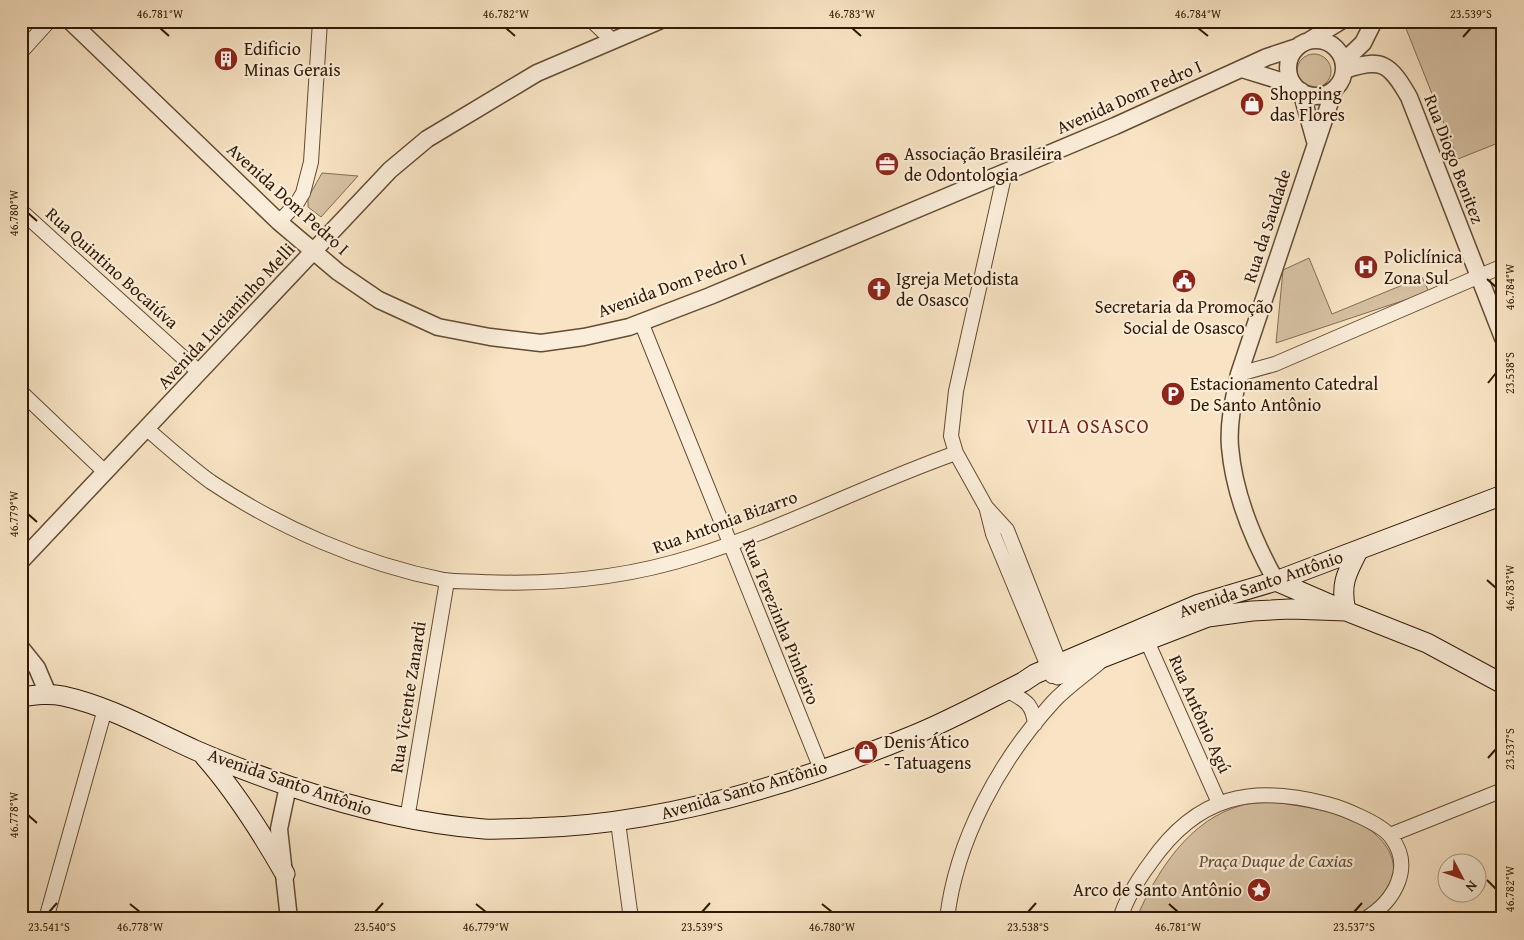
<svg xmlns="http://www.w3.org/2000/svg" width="1524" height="940" viewBox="0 0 1524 940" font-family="'Gentium Book Plus',serif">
<rect width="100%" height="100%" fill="#f8e4c4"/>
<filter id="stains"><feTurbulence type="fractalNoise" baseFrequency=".004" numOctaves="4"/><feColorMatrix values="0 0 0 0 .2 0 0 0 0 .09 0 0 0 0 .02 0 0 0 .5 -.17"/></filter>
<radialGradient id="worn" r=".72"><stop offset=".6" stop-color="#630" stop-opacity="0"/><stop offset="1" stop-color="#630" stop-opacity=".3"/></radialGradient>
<path fill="#d6c1a3" stroke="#836d52" d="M1403 21H1503V141L1458 159Z
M1297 71a17 17 0 1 1 34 0a17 17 0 1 1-34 0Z
M322 173 358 176 321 217 308 207V198Z
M1309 258 1332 314 1422 277 1429 292 1276 343 1283 270Z
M1277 802C1296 806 1316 808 1334 813 1374 824 1413 857 1383 899 1377 907 1363 913 1355 919H1136C1157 871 1189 819 1243 805 1254 802 1266 803 1277 802Z"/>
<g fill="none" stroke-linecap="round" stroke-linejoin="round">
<g stroke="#624c32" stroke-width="16">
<path id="minor" d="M592 21 612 40
M21 52 49 21
M1005 172 956 391 951 436 956 453 986 507 1007 530 1063 672
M21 211 199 372
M279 222 297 203 303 193 311 162 320 21
M641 322 821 769
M1239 374 1275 364 1503 266
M21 392 105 472
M147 429C168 447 189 466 211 482 280 528 363 564 444 580 457 582 471 581 484 582 556 585 626 578 695 556 784 528 868 484 956 453
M987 510 993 534 1052 676
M1147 641 1219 803
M1007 690C1025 701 1032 702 1035 724
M407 819 447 581
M618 822 631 919
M1390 835 1503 790
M46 919 105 709
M947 919C956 840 1000 760 1053 702 1067 687 1085 675 1100 662
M1120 919C1126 899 1139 878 1151 862 1197 796 1251 784 1327 804 1343 808 1382 824 1391 837 1414 867 1395 901 1365 919"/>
</g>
<g stroke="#624c32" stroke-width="19">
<path id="tertiary" d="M70 21 279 222 338 272 379 300 438 327 490 337 541 343 584 337 629 327 710 296 1115 126 1267 57 1297 47
M1288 68a28 28 0 1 1 56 0a28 28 0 1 1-56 0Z
M1310 40 1341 21
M1344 61 1363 43 1374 21
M1242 69 1294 85
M1345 70C1382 57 1390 64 1409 97L1503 338
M1301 91 1315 141
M21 561 390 170 427 139 537 73 659 21
M1276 581C1253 540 1234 494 1230 447 1228 422 1234 398 1239 374L1334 90
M21 648 37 668 48 694
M288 786 279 829 289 919"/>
</g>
<g stroke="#301902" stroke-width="21">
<path id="secondary" d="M1276 581 1336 607
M1346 611C1340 585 1346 574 1358 551
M1058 675 1208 617 1252 611 1290 609 1346 611 1427 643 1503 684
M21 697C35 695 49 693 63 696 109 706 153 731 195 750 225 763 257 775 289 786 352 807 417 824 484 829 500 830 516 828 532 828 661 825 795 784 914 735 951 720 987 700 1023 682L1035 674 1199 604 1276 581 1503 495
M204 756C236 792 261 832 285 874"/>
</g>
<use href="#minor" stroke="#faedd9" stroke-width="14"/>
<use href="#tertiary" stroke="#faedd9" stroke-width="16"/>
<use href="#secondary" stroke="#faedd9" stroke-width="19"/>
</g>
<path fill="none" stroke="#301902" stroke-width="2" d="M160 28 169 36M506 28 515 36M852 28 861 36M1198 28 1208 36M1463 37 1471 28M28 213 37 221M1487 279 1496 287M1488 383 1496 373M28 514 37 522M1487 580 1496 588M1488 758 1496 749M28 815 37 823M1487 880 1496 889M130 904 140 912M476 904 486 912M822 904 832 912M1169 904 1178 912M49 912 57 903M375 912 383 903M702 912 710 903M1028 912 1036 903M1354 912 1362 903"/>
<defs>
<g id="building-disc" transform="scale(1.25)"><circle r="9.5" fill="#8f2418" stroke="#faedd9"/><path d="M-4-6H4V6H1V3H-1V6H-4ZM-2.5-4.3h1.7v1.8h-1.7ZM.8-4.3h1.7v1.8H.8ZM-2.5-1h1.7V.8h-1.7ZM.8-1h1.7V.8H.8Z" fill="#fff"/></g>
<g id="shop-disc" transform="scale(1.25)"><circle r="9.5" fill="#8f2418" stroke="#faedd9"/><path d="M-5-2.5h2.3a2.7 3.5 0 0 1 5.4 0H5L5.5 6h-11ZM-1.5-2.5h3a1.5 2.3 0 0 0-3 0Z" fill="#fff"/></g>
<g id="office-disc" transform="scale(1.25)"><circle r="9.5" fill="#8f2418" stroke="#faedd9"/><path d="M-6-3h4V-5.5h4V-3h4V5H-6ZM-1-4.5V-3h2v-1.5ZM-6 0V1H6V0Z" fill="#fff"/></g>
<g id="hospital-disc" transform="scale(1.25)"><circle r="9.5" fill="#8f2418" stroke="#faedd9"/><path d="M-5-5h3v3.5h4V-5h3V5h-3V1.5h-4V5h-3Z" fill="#fff"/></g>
<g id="civic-disc" transform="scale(1.25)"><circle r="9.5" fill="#8f2418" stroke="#faedd9"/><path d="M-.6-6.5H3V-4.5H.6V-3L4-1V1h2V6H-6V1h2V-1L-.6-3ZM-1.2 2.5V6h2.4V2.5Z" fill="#fff"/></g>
<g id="church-disc" transform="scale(1.25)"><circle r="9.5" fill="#8f2418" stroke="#faedd9"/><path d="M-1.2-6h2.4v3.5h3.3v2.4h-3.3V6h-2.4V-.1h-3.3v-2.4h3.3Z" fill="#fff"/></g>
<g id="parking-disc" transform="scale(1.25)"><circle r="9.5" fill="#8f2418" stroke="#faedd9"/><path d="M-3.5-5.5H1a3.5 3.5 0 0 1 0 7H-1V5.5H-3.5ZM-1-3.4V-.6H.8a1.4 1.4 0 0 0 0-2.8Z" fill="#fff"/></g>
<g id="sight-disc" transform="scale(1.25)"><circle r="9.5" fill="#8f2418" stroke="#faedd9"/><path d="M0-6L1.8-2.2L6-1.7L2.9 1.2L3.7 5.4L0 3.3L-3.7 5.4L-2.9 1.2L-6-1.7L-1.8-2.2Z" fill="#fff"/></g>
</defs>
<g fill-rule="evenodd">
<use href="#building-disc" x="226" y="59"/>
<use href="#shop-disc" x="1252" y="104"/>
<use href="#office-disc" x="887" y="164"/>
<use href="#hospital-disc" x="1366" y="267"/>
<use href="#civic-disc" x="1184" y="281"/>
<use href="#church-disc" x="879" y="289"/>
<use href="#parking-disc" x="1173" y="394"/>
<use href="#shop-disc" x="866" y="752"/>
<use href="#sight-disc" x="1259" y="890"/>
</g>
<g text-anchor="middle" stroke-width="4.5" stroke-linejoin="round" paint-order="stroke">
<g font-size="18" fill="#301902" stroke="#faedd9" text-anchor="start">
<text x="244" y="55">Edificio<tspan x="244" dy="21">Minas Gerais</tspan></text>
<text x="1270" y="100">Shopping<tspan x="1270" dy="21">das Flores</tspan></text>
<text x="904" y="160">Associação Brasileira<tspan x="904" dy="21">de Odontologia</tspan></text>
<text x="1384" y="263">Policlínica<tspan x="1384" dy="21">Zona Sul</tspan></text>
<text x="896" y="285">Igreja Metodista<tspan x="896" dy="21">de Osasco</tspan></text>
<text x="1184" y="313" text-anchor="middle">Secretaria da Promoção<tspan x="1184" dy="21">Social de Osasco</tspan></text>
<text x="1190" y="390">Estacionamento Catedral<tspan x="1190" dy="21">De Santo Antônio</tspan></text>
<text x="884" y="748">Denis Ático<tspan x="884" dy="21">- Tatuagens</tspan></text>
<text x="1242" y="896" text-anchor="end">Arco de Santo Antônio</text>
</g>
<g font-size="18" fill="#301902" stroke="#faedd9">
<text transform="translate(1129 97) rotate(-24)" y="6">Avenida Dom Pedro I</text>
<text transform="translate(1454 159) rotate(69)" y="6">Rua Diogo Benitez</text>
<text transform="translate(288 199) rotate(42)" y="6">Avenida Dom Pedro I</text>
<text transform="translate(1267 226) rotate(-72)" y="6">Rua da Saudade</text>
<text transform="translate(112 268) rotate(42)" y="6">Rua Quintino Bocaiúva</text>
<text transform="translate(672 285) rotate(-20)" y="6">Avenida Dom Pedro I</text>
<text transform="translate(226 316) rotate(-47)" y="6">Avenida Lucianinho Melli</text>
<text transform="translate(725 522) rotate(-20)" y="6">Rua Antonia Bizarro</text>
<text transform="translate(1261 584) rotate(-19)" y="6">Avenida Santo Antônio</text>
<text transform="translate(781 622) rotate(68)" y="6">Rua Terezinha Pinheiro</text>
<text transform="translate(408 697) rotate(-81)" y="6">Rua Vicente Zanardi</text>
<text transform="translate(1200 714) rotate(66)" y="6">Rua Antônio Agú</text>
<text transform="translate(290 782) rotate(19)" y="6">Avenida Santo Antônio</text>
<text transform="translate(744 790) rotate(-16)" y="6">Avenida Santo Antônio</text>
</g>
<g font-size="18" font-style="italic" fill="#624b32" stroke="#faedd9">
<text x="1276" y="867">Praça Duque de Caxias</text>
</g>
<g font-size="20" letter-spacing="1" fill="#7a1f14" stroke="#faedd9">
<text x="1088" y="433">VILA OSASCO</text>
</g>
</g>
<rect width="1524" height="940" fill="none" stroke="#f8e4c4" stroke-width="55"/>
<g transform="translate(1462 878) rotate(131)"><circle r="24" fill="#faedd9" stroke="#a99883"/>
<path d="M0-4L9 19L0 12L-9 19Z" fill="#8f2418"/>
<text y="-8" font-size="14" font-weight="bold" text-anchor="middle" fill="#301902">N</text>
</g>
<rect x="28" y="28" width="1468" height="884" fill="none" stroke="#301902" stroke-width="2"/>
<g font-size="12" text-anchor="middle" fill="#301902">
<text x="160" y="18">46.781°W</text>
<text x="506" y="18">46.782°W</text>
<text x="852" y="18">46.783°W</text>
<text x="1198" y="18">46.784°W</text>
<text x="1471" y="18">23.539°S</text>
<text transform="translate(14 213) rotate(-90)" y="4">46.780°W</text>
<text transform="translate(1510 287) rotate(-90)" y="4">46.784°W</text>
<text transform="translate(1510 373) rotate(-90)" y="4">23.538°S</text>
<text transform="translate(14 514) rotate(-90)" y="4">46.779°W</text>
<text transform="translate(1510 588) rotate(-90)" y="4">46.783°W</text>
<text transform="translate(1510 749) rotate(-90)" y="4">23.537°S</text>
<text transform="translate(14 815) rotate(-90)" y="4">46.778°W</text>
<text transform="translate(1510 889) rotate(-90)" y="4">46.782°W</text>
<text x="49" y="931">23.541°S</text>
<text x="140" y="931">46.778°W</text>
<text x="375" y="931">23.540°S</text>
<text x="486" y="931">46.779°W</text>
<text x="702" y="931">23.539°S</text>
<text x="832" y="931">46.780°W</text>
<text x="1028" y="931">23.538°S</text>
<text x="1178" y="931">46.781°W</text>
<text x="1354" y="931">23.537°S</text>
</g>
<rect width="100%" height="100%" filter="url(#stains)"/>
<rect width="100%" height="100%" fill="url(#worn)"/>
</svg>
